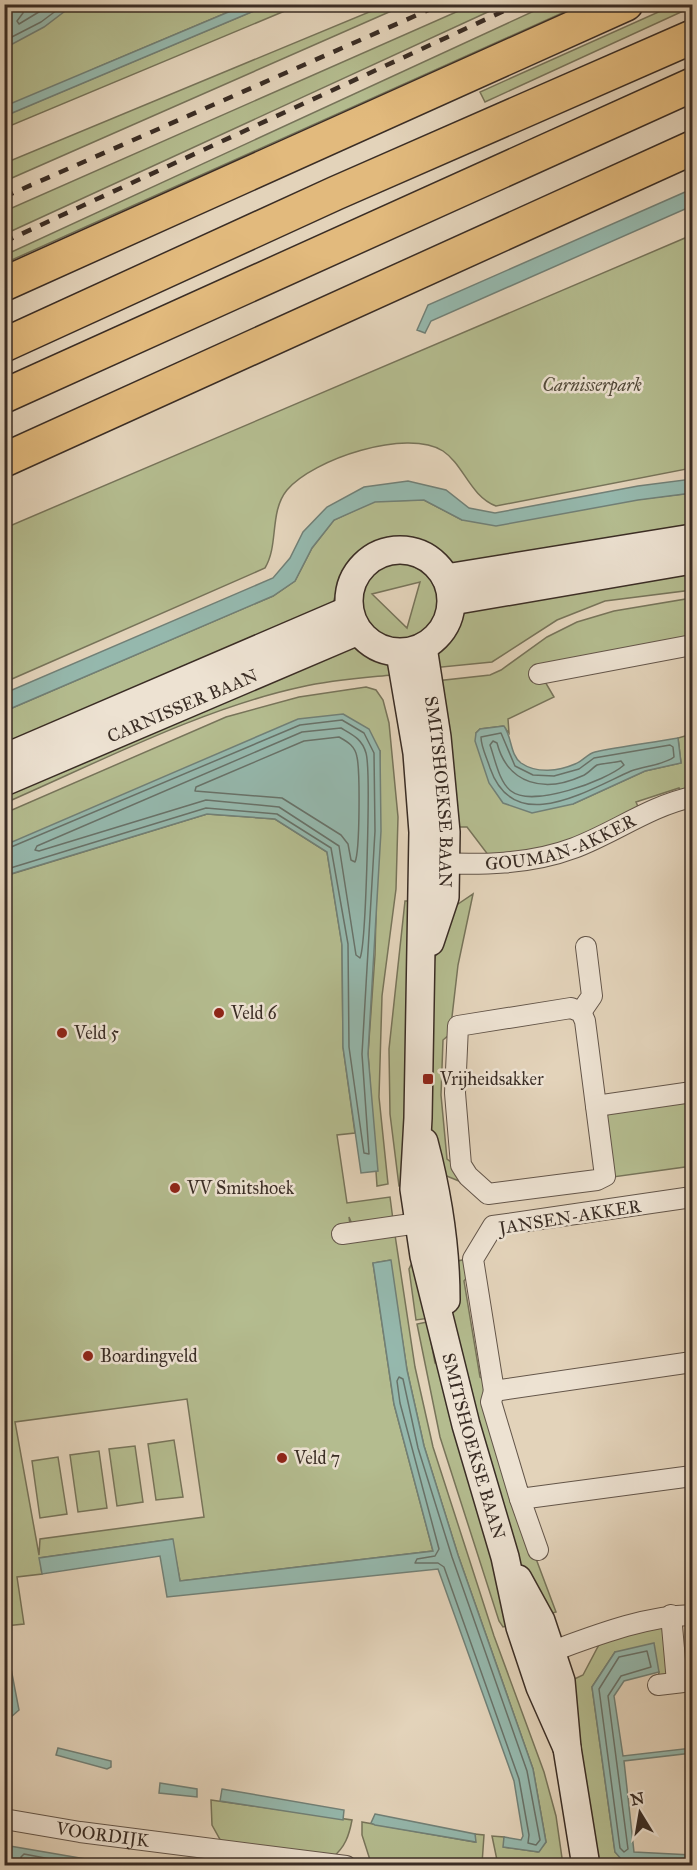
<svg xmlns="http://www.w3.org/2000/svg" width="697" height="1870" viewBox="0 0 697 1870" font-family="'IM FELL Great Primer',serif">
<rect width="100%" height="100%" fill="#e3d3ba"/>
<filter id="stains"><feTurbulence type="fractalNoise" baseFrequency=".00333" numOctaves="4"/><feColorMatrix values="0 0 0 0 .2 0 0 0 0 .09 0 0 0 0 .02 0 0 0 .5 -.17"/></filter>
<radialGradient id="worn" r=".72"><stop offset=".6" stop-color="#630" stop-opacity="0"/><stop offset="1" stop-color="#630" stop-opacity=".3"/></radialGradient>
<path fill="#b4bc8f" stroke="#77745a" stroke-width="1.5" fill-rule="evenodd" d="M4 5H245L96 68 5 111Z
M268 5H299L5 128 4 116Z
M386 5H405L5 181V163Z
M472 5H503L5 234V211Z
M547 5H580L5 263V255Z
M674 5H692V7L485 102 480 92Z
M692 235V468L496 506C470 496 464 465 443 451 407 428 313 459 287 490 269 512 279 545 265 568L5 682V528Z
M692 493V532L457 567C426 540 383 522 351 560 341 571 337 590 333 603L5 752V711L273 596 295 581 312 548 334 520 375 501 424 500 462 520Z
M400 562C427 567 450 594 432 622 392 684 313 577 400 562ZM420 582 407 628 372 594Z
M692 568V590L605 601 557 620 492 662 432 668 431 660 438 646 446 639 456 618 472 606Z
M692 598V639L544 680 554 697 508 719 509 733 503 726 480 729 476 733 573 804 645 771 681 763 678 738 692 734V789L682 793 679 788 636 802 639 809 564 848 492 860 467 827H450L436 681 490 675 501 670 547 637 577 622 614 611Z
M352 644 387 662 392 666V675C361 678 331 680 301 687 203 708 97 763 5 803V788Z
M366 687 376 690 383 700 389 723 398 817 396 889 382 996 379 1097 388 1184 377 1186 368 1054 375 955 380 751 5 845V813L226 717 299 697Z
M207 814 275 819 327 852 342 945 343 1047 355 1133 337 1135 347 1203 390 1197 393 1220 352 1224 349 1217 352 1240 395 1235 415 1367 433 1447 494 1636 544 1772 556 1816 563 1865H498L492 1836 504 1837V1847L538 1852 546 1842 533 1769 458 1555 424 1446 407 1370 390 1260 373 1263 394 1404 433 1551 180 1581 172 1539 40 1558 42 1574 17 1577 24 1624 5 1626V876ZM187 1399 204 1517 40 1539 39 1555 15 1422Z
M473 894 458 965 450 1034 443 1040 441 1095 447 1159 454 1164 462 1178 459 1181 444 1175 430 1137 426 1023 434 962 448 903 458 904Z
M405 901H416L407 1185 399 1186 390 1114 389 1049Z
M692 1099V1166L613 1177 605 1118 611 1111Z
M468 1259 469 1275 464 1281 480 1377 487 1382 520 1516 556 1612 545 1615 525 1581 456 1347 449 1295 452 1262Z
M413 1261 437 1317 416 1320 409 1269Z
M432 1321 430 1337 435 1363 444 1362 515 1624 503 1627 499 1621 440 1437 417 1324Z
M174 1440 183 1497 156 1500 148 1444Z
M135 1446 143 1502 117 1506 109 1449Z
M99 1451 107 1508 78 1512 70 1455Z
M58 1457 67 1514 40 1518 32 1461Z
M663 1623 672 1668 665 1678 658 1679 659 1672 615 1652 592 1687 615 1852 622 1859 692 1865H597L566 1683 583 1675 602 1639Z
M211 1800 352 1820C349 1836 345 1847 333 1857L222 1843 212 1825Z
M362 1822 475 1842V1834L484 1835 482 1864 388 1866 371 1863 362 1835Z"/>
<path fill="#95b8ad" stroke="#718077" stroke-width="1.5" d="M14 5V4L73 5 44 27 5 48V14Z
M245 5H268L5 116V106Z
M692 189V206L431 321 425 333 417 330 428 305Z
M692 479V493L638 500 496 526 462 520 424 500 375 502 334 520 312 548 295 581 273 596 5 711V693L273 578 290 558 303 532 327 507 364 487 408 481 446 490 469 508 495 513 638 486Z
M343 714 369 729 380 751 381 831 368 1054 378 1171 361 1173 343 1047 342 945 327 852 275 819 207 814 4 876 5 845 298 719Z
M504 726C512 737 510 755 521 763 537 774 559 771 575 764 583 761 587 754 595 752 622 746 650 743 678 738L681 763 645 771 573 804 532 813 503 803 489 783 475 741 476 733 480 729Z
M391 1260 407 1370 424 1446 458 1555 533 1769 546 1842 539 1852 503 1847 504 1837 521 1840 523 1836 514 1781 438 1569 167 1597 160 1556 42 1574 39 1558 173 1539 180 1581 433 1551 394 1404 373 1263Z
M654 1643 659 1672 624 1681 614 1696 623 1756 692 1748V1753L624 1761 634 1852 692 1855V1865L621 1859 615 1852 592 1687 615 1652Z
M5 1653H8L19 1710 11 1717 5 1716Z
M58 1748 111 1761V1767L107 1769 56 1755Z
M160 1783 197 1789V1797L159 1793Z
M222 1789 344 1810 343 1820 220 1801Z
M375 1814 475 1834 476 1842 375 1825 371 1823Z
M4 1845 103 1862 105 1865 29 1866 5 1860Z"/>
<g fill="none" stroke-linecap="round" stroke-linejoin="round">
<path stroke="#687269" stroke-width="1.5" d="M24 4 23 13 17 21 19 24 52 4
M4 41 41 22 65 4
M341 728C353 735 362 739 366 753 371 770 366 945 360 958L356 955 339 846 279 807 206 800 39 851 35 850 37 846 302 732Z
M501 733 515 766 533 775 554 776 579 769 594 758 670 745 673 747 674 757C664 765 644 766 631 771 586 791 514 837 490 768 487 758 481 747 481 737Z
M339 737C348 742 355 746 357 757 360 771 360 851 355 862L351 860 348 844 341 835 282 798 195 791 196 787 304 741Z
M493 741 497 743C508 785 545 793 582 776 588 774 592 768 597 765 604 763 613 763 621 761L624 765C606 781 532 808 511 791 499 782 495 759 490 745Z
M4 850 300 725 342 720 364 733 374 753 375 831 362 1054 369 1154 364 1153 349 1047 348 944 331 848 277 814 206 808 4 870
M399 1377 403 1379 418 1448 452 1557 527 1771 540 1840 536 1845 528 1843 529 1835 519 1779 444 1567 438 1563H415L417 1559 435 1556 439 1549 400 1403 397 1381Z
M647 1651 651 1667 621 1676 608 1696 628 1849 624 1852 620 1848 599 1689 619 1657Z
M23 1866 21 1857 24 1854 87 1866"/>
<g stroke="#64564a" stroke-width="22">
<g id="street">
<path d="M539 674 692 645V648"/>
<path id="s1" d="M432 863C480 865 529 865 574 848 614 833 650 806 692 797"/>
<path d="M571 1008 581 1012 585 1021 605 1176 597 1180 488 1194 468 1176 461 1165 455 1093 458 1026Z"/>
<path d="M581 1012 592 996 586 947"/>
<path d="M596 1106 692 1092"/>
<path d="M692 1197 493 1226 473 1259 494 1391 692 1362"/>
<path d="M342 1234 432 1221"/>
<path d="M494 1391 491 1402 520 1499 692 1476"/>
<path d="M520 1499 538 1550"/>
<path d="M671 1615 677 1682"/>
<path d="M539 1656C587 1639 641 1616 692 1615"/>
<path d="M658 1685 692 1681"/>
<path id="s2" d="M4 1819 80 1832 346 1866"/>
</g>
</g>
<g stroke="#3a2d25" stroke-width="30">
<g id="secondary">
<circle cx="400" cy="601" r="51"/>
<path d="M446 578 692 538"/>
<path d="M452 601 692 560"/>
<path id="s3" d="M423 647 437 737 446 832 445 897 430 942"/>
<path id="s4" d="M400 653 417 753 423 832 418 1118 414 1189 424 1256 466 1425 505 1557 520 1627 540 1687 567 1748"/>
<path d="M4 758 349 610"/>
<path id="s5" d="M4 782 358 631"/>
<path d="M424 1142C438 1195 446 1245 446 1300"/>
<path d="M518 1579 541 1621 561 1681 567 1748 586 1866"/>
</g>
</g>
<g stroke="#3a2d25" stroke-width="36">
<path id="highway" d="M4 284 626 4
M4 345 336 193 692 37
M4 396 692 85
M4 460 692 148"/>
</g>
<use href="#street" stroke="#ede2d2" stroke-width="20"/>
<use href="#secondary" stroke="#ede2d2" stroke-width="27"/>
<use href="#highway" stroke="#e2ba7d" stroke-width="33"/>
<path stroke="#3a2d25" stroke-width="4.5" stroke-dasharray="10 10" stroke-linecap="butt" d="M4 197 442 4
M4 242 519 4"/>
</g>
<g fill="#8f2418" stroke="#ede2d2" stroke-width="2">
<circle cx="219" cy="1013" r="6"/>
<circle cx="62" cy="1033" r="6"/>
<rect x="422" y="1073" width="12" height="12" rx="3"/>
<circle cx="175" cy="1188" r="6"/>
<circle cx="88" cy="1356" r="6"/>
<circle cx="282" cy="1458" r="6"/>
</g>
<g text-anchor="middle" stroke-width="5" stroke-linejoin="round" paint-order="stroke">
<g font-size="18" font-style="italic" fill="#524a3a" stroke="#ede2d2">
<text x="592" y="391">Carnisserpark</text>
</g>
<g font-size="18" fill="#3a2d25" stroke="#ede2d2">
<text dy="6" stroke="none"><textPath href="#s5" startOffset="194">CARNISSER BAAN</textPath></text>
<text dy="6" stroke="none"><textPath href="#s3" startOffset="146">SMITSHOEKSE BAAN</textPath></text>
<text dy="6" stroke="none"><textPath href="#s1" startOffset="132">GOUMAN-AKKER</textPath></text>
<text transform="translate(570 1217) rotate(-9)" y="6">JANSEN-AKKER</text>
<text dy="6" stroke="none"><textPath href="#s4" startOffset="802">SMITSHOEKSE BAAN</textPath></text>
<text dy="6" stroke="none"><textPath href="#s2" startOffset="100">VOORDIJK</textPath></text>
</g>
<g font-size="18" fill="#3a2d25" stroke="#ede2d2" text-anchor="start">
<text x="231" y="1019">Veld 6</text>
<text x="74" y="1039">Veld 5</text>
<text x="440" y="1085">Vrijheidsakker</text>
<text x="187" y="1194">VV Smitshoek</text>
<text x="100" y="1362">Boardingveld</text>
<text x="294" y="1464">Veld 7</text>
</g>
</g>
<rect width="697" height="1870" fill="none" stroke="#e3d3ba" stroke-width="24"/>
<rect x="6" y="6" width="685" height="1858" fill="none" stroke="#3a2d25" stroke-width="3"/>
<rect x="12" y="12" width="673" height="1846" fill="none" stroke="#3a2d25" stroke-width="1.5"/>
<g transform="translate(640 1813) rotate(349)" stroke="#ede2d2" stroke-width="4.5" paint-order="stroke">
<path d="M0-4.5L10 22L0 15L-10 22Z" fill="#3a2d25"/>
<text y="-9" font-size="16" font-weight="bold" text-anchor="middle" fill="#3a2d25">N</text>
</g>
<rect width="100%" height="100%" filter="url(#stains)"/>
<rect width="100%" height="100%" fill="url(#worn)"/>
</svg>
